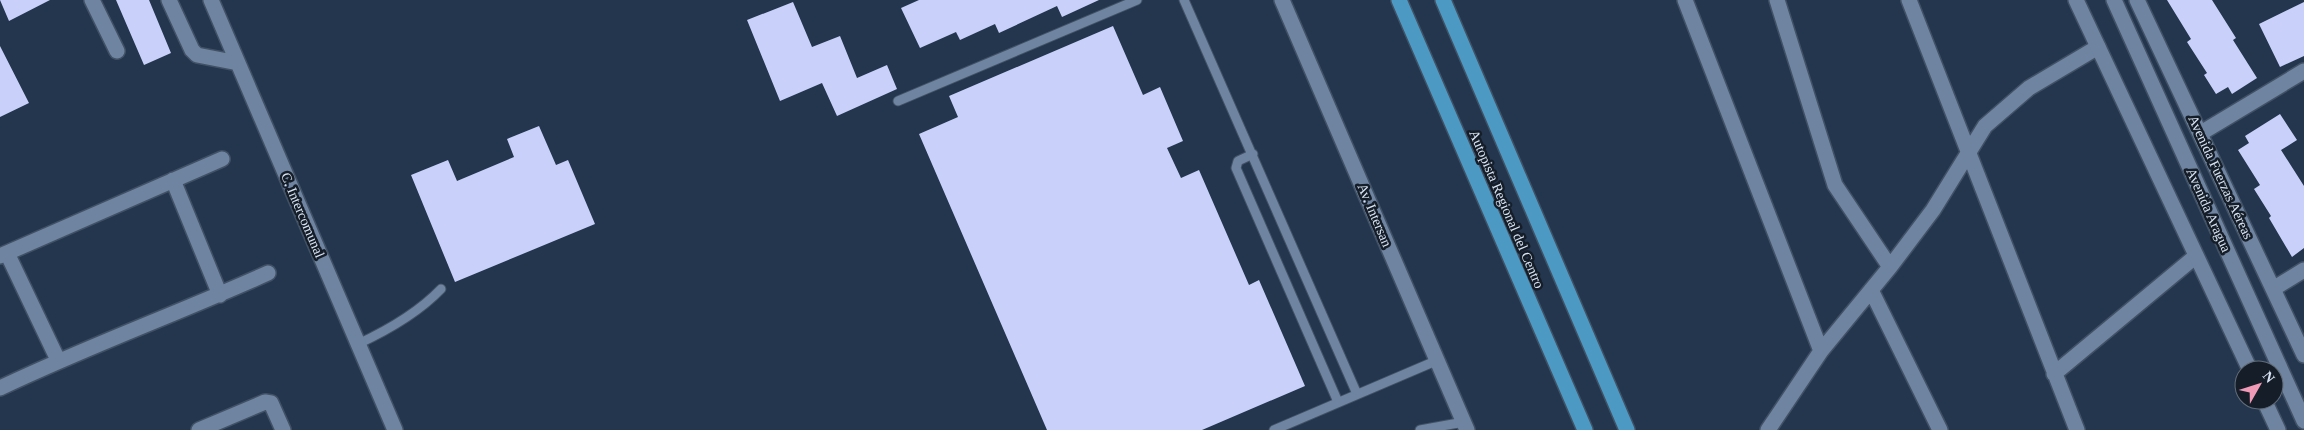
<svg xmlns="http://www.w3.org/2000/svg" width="2304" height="430" viewBox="0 0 2304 430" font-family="'Times New Roman',serif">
<rect width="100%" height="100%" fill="#23364e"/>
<path fill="#c9d1fa" d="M0 0H50L9 21Z
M116 0H149L171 53 144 65Z
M919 0H1099L1062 17 1057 6 999 33 995 24 960 40 956 32 920 48 901 8Z
M2167 0H2212L2236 38 2233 40 2257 78 2232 94 2228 87 2216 94 2204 75 2207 73 2187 42 2191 39Z
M793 2 812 47 840 36 857 78 887 65 897 89 837 116 822 83 780 101 747 20Z
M2304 2V56L2280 67 2259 24Z
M1113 26 1143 95 1160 87 1183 141 1167 148 1181 178 1199 170 1249 285 1259 280 1305 386 1202 430H1047L919 134 958 117 949 96Z
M0 46 29 103 0 117Z
M2280 114 2297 140 2281 150 2304 186V248L2292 257 2269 218 2271 216 2254 189 2260 185 2238 150 2249 143 2245 136Z
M539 126 556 165 568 160 595 224 455 282 411 175 448 160 457 181 514 157 507 139Z"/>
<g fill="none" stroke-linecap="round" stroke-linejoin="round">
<g stroke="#415165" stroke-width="11">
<path id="lane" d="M1184 0 1357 394
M898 101 1137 0
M1253 154 1238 161 1236 168 1338 402
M358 344C388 330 418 313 441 289
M1274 430 1438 360
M1420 430 1464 422"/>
</g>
<g stroke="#415165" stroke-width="18">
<path id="street" d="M92 0 117 51
M169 0 192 50 197 55 238 63
M211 0 395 430
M1685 0 1821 351
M1777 0 1835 185 1890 267
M1909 0 2077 430
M2137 0 2304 355
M2201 133 2304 71
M173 180 220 295
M7 253 58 360
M0 256 222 159
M2273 289 2304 270
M1871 290 1940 430
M2054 374 2196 256
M0 388C88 346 179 313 268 273
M199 430 265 402 271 403 283 430
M1768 430 1821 351 1890 267 1933 210 1985 126 2029 88 2098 47"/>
</g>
<g stroke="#415165" stroke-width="18">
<path id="secondary" d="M1282 0 1467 430
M2076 0 2250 370
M2114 0 2304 421
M2264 400 2278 430"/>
</g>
<g stroke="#415165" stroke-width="18">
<path id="highway" d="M1399 0 1585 430
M1443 0 1627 430"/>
</g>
<use href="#lane" stroke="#6e84a0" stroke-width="9"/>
<use href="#street" stroke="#6e84a0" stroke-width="15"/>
<use href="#secondary" stroke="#6e84a0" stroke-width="15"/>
<use href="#highway" stroke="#4c9ac3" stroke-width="15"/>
</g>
<g text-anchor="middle" stroke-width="5" stroke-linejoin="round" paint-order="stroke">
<g font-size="14" fill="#d9e5f5" stroke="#151d28">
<text transform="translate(2221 177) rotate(65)" y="5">Avenida Fuerzas Aéreas</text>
<text transform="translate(1507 209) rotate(67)" y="5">Autopista Regional del Centro</text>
<text transform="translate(2209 210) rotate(66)" y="5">Avenida Aragua</text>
<text transform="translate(303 215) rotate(67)" y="5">C. Intercomunal</text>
<text transform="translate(1375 215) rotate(67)" y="5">Av. Intersan</text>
</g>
</g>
<g transform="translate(2259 385) rotate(51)"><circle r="24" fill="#151d28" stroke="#636d7a"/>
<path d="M0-4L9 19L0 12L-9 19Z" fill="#f09ab7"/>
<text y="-8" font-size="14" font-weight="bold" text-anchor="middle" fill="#d9e5f5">N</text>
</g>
</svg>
